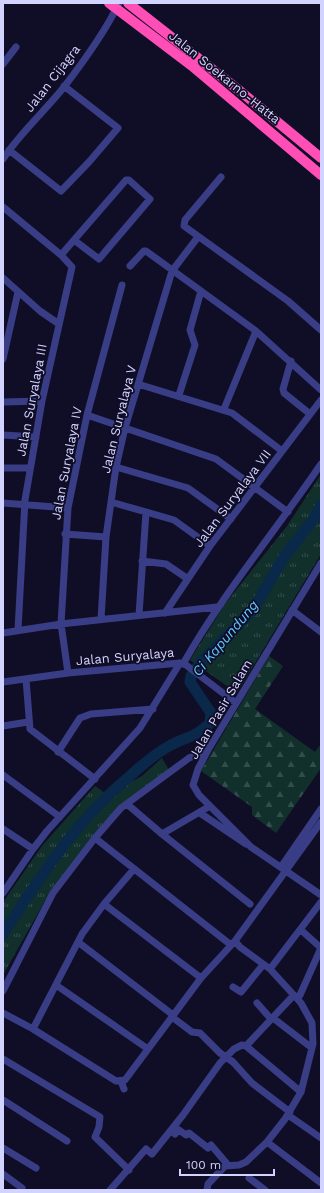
<svg xmlns="http://www.w3.org/2000/svg" width="324" height="1193" viewBox="0 0 324 1193" font-family="'Work Sans',sans-serif">
<defs>
<pattern id="forest-firs" width="22" height="20" patternUnits="userSpaceOnUse"><rect width="22" height="20" fill="#11302c"/><path d="M5 1l3.5 6h-7zM16 11l3.5 6h-7z" fill="#334d4c"/></pattern>
<pattern id="park-tufts" width="24" height="20" patternUnits="userSpaceOnUse"><rect width="24" height="20" fill="#11302c"/><path d="M3 7l-1-3M5 7V3M7 7l1-3M15 17l-1-3M17 17v-4M19 17l1-3" fill="none" stroke="#334d4c"/></pattern>
</defs>
<rect width="100%" height="100%" fill="#100e26"/>
<path fill="url(#forest-firs)" d="M269 656 283 666 255 709 315 752 321 744V768L276 833 252 815V807L201 771Z"/>
<path fill="url(#park-tufts)" d="M321 474V554L237 693 190 660 225 604 287 526Z
M162 758 169 770 122 805 46 899 3 975V902L42 846 95 786 112 798 129 783 142 776Z"/>
<g fill="none" stroke-linecap="round" stroke-linejoin="round">
<path stroke="#0a2849" stroke-width="11" d="M3 934C41 876 75 821 130 776 142 765 155 754 169 746 185 737 197 737 210 723L211 713 190 682 191 676 200 663 252 611 284 557 314 519 321 505"/>
<path stroke="#383d86" stroke-width="7" d="M3 64 16 47
M9 150 61 191 89 162 118 128 64 86
M3 159C20 133 44 112 64 87 84 61 105 32 119 3
M221 177 185 220 184 226 288 301 321 330
M3 207 61 255 72 267 42 401 25 500 18 630
M61 255 126 180H129L150 199 99 259 74 240
M130 266 144 251H146L256 331 321 390
M3 278 40 311 59 324
M3 359 18 292
M291 361 283 389 284 393 310 414
M138 384 232 413 282 451
M179 395 195 345 190 330 201 291
M3 402 42 401
M224 409 256 331
M87 415 216 459 288 512
M3 435 36 437
M116 467 188 488 231 519
M3 468H30
M111 502 174 520 210 546
M3 503 68 508
M65 534 106 537
M142 561 166 564 188 579
M321 563 208 750 198 769 193 785 199 795 251 847 321 895
M292 610 321 632
M165 613 210 546 321 400
M139 615 146 512
M101 619 106 537 116 467 125 428 172 271 198 237
M3 633 61 624 217 607
M183 664C223 593 275 532 321 464
M68 673 61 624 68 508 87 415 122 285
M26 679 30 729 95 779
M3 682 68 673 180 663 186 665 236 703
M3 726 28 722
M58 752 80 718 91 714 153 709
M3 775 60 817
M127 804 162 834 250 904
M200 813 246 844
M3 829 33 849
M162 834 210 806
M95 838 231 945
M281 867 321 809
M3 893 33 849 47 831 140 728 180 663
M104 904 201 978
M301 930 321 948
M78 942 173 1015
M270 969 321 902
M56 985 148 1049
M233 987 241 992 263 965
M3 991 53 893 95 838 121 808 189 758 208 750
M300 995 321 948
M257 1003 271 1019
M3 1013 33 1029 116 1081 125 1080 201 978 235 941 321 822
M172 1017 192 1032 200 1033 220 1053 233 1062 252 1083 290 1112
M273 1018 312 1048
M33 1029 82 934 104 904 134 869
M246 1046 301 1092
M3 1059 100 1117 99 1127 95 1137 129 1170
M121 1081 124 1089
M3 1100 67 1141
M288 1115 321 1138
M171 1130 175 1134 179 1130 186 1135 189 1133 208 1148 211 1145 228 1165
M267 1142 321 1183
M3 1148 36 1168
M3 1174 22 1188
M249 1178 265 1190
M110 1190 146 1149 152 1154 183 1115 220 1063 234 1049 242 1045 246 1046 294 995
M207 1190 208 1184 225 1166 239 1165 246 1162 267 1142 285 1119 301 1092 313 1044 312 1023 301 1003 270 969 240 947 235 941"/>
<path stroke="#ff4eb6" stroke-width="10" d="M109 3 192 66 321 175
M128 3 240 91 321 158"/>
</g>
<g text-anchor="middle" stroke-width="3.5" stroke-linejoin="round" paint-order="stroke">
<g font-size="13" fill="#d3d3ff" stroke="#100e26">
<text transform="translate(225 77) rotate(39)" y="5">Jalan Soekarno-Hatta</text>
<text transform="translate(52 78) rotate(-52)" y="5">Jalan Cijagra</text>
<text transform="translate(31 400) rotate(-79)" y="5">Jalan Suryalaya III</text>
<text transform="translate(118 419) rotate(-76)" y="5">Jalan Suryalaya V</text>
<text transform="translate(66 463) rotate(-79)" y="5">Jalan Suryalaya IV</text>
<text transform="translate(232 498) rotate(-53)" y="5">Jalan Suryalaya VII</text>
<text transform="translate(125 656) rotate(-5)" y="5">Jalan Suryalaya</text>
<text transform="translate(220 709) rotate(-60)" y="5">Jalan Pasir Salam</text>
</g>
<g font-size="14" font-style="italic" fill="#61c7ff" stroke="#100e26">
<text transform="translate(225 638) rotate(-50)" y="5">Ci Kapundung</text>
</g>
</g>
<rect width="324" height="1193" fill="none" stroke="#d3d3ff" stroke-width="8"/>
<path d="M180 1169v6h94v-6" fill="none" stroke="#d3d3ff" stroke-width="2"/>
<text x="186" y="1169" font-size="12" fill="#d3d3ff" stroke="#100e26" stroke-width="3" paint-order="stroke">100 m</text>
</svg>
